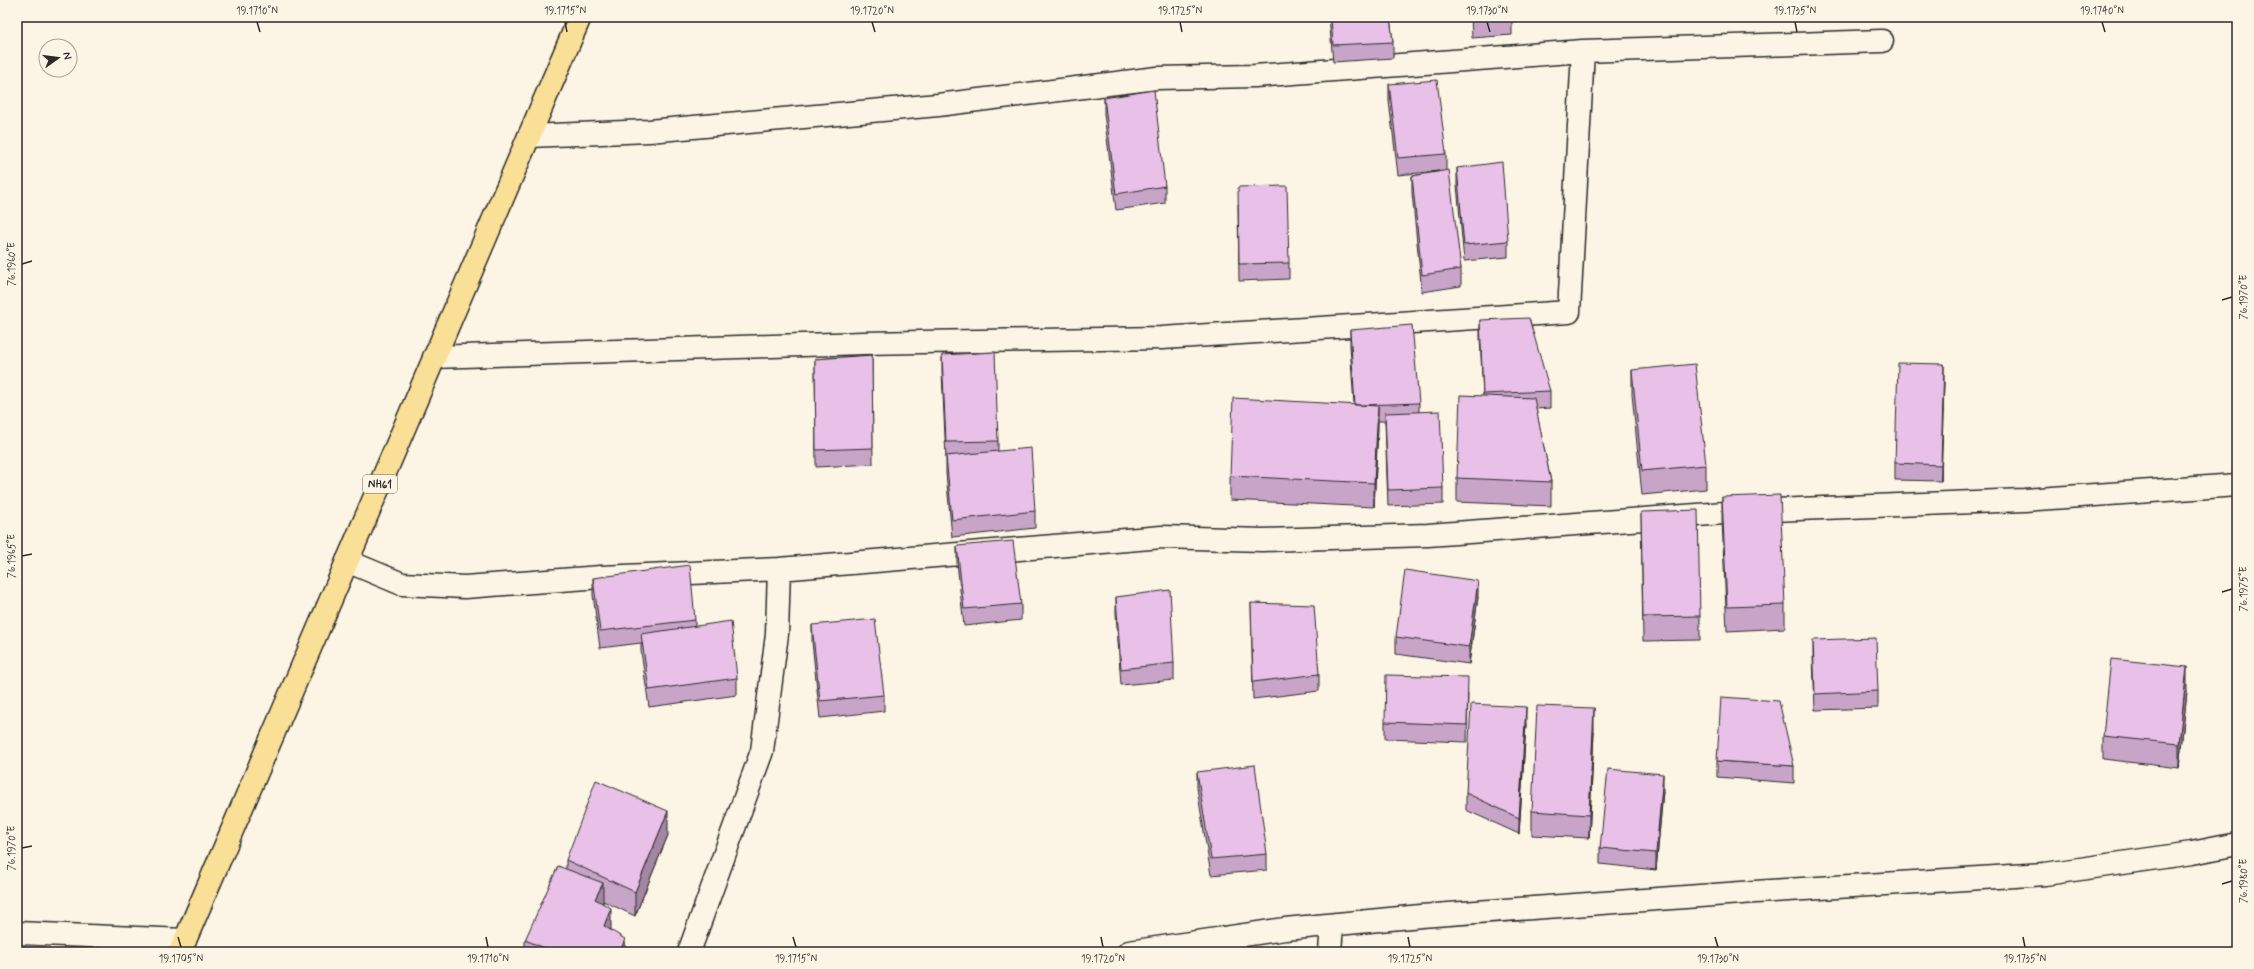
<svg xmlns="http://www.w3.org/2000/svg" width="2254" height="969" viewBox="0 0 2254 969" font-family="Mynerve,sans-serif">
<rect width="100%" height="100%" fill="#fcf5e5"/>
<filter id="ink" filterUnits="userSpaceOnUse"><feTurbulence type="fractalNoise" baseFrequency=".025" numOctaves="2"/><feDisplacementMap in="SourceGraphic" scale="8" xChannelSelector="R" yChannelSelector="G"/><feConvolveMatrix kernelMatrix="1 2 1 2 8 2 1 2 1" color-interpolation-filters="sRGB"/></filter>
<g filter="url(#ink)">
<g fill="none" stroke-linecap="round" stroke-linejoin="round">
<g stroke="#2b2b2b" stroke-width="25">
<path id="minor" d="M529 136 649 131 938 105 1157 78 1255 76 1583 51 1882 41
M434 357 863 343 1162 338 1569 312 1583 51
M347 561 402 584 465 587 601 577 779 569 1162 537 1262 540 1428 535 1751 511 2024 500 2237 485
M17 933 185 940
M689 952 762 751 777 634 779 569
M1129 952 1285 929 1421 916 1755 892 2045 874 2192 853 2237 844
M1330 952 1332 925"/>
</g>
<g stroke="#2b2b2b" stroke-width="25">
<path id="trunk" d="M180 952 580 17"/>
</g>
<use href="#minor" stroke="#fcf5e5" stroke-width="22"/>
<use href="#trunk" stroke="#fadf96" stroke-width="22"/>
</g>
<path fill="#c8a5c8" stroke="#2b2b2b" d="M1329 17H1390L1393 42V58L1333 62Z
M1471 17H1512V35L1472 38Z
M1389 84 1446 154V170L1461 269V286L1422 292 1412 193V176L1439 171 1398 175 1389 101Z
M1104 98 1165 186V203L1116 210 1104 114Z
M1457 168 1508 241V257L1464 261 1457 185Z
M1238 204 1289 263V279L1239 281Z
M1480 320 1550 391V408L1536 409 1551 482V506L1457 502V478L1483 396 1480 337Z
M1350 330 1419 403V412L1443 488V504L1388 506 1385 421H1378L1374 507 1230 500V476L1354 405 1350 346Z
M872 355 873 464 816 467 815 359Z
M942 355 998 441V451L1035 511V528L952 537 946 473V459L942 372Z
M1632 370 1706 465V489L1642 495 1632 394Z
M1944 381 1941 481 1895 480V463Z
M1722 497 1785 605V628L1727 631 1722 521Z
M1641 512 1700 616V640L1643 641Z
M957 546 1021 604V620L964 626 957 563Z
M593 578 695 620V626L737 678V695L649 707 641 651V643L600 648 593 595Z
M1116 597 1174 663V680L1121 685 1116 613Z
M1478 597 1469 664 1396 654V637Z
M1251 603 1319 674V691L1253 699Z
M812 625 884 695V711L820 718 812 642Z
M1813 640 1878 691V708L1815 710 1813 657Z
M2187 691 2179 768 2103 759V736Z
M1468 693 1467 742 1385 739V722Z
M1526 724 1519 834 1466 810V793Z
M1594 732 1589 838 1532 835V811Z
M1717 761 1794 766V783L1717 777Z
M1197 772 1267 854V870L1211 875 1197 788Z
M1663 791 1656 870 1600 864V848Z
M668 835 635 916 603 901V904L611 930 625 952H525V940L566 869V860Z"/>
<path fill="#a386a2" stroke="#2b2b2b" d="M1944 364V381L1941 481V465Z
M1378 406V430L1374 507V483Z
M1478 581V597L1469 664V647Z
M2187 667V691L2179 768V744Z
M1526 707V724L1519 834V818Z
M1594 708V732L1589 838V815Z
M1663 774V791L1656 870V853Z
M668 811V835L635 916V892Z
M603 883V907L595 899Z
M611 908V932L604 926Z
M625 939V952H620Z"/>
<path fill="#e9c0e8" stroke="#2b2b2b" d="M1331 17H1390L1393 42 1333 45Z
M1471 17H1512V18L1472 21Z
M1437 80 1446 154 1398 158 1389 84Z
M1154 90 1165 186 1116 194 1104 98Z
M1502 162 1508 241 1464 245 1457 168Z
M1449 170 1461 269 1422 275 1412 176Z
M1287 186 1289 263 1239 264 1238 187Z
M1529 318 1550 391 1483 394 1480 320Z
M1412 325 1419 403 1363 405H1355L1350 330Z
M995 352 998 441 946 442 942 355Z
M872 355 873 448 816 450 815 359Z
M1898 363 1944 364 1941 465 1895 463Z
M1695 364 1706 465 1642 471 1632 370Z
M1460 395 1534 398 1551 482 1457 478Z
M1233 398 1378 406 1374 483 1230 476Z
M1440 411 1443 488 1388 490 1385 413Z
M1031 448 1035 511 952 520 946 456Z
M1780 495 1785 605 1727 607 1722 497Z
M1698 510 1700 616 1643 617 1641 512Z
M1013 541 1021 604 964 609 957 546Z
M690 565 695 620 600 631 593 578Z
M1405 570 1478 581 1469 647 1396 637Z
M1170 590 1174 663 1121 669 1116 597Z
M1251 603 1314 605 1319 674 1253 682Z
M875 619 884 695 820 701 812 625Z
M731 621 737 678 649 690 641 634Z
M1876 638 1878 691 1815 694 1813 640Z
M2111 659 2187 667 2179 744 2103 736Z
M1386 675 1468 677 1467 725 1385 722Z
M1721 697 1779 701 1794 766 1717 761Z
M1471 704 1526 707 1519 818 1466 793Z
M1537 706 1594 708 1589 815 1532 811Z
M1255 765 1267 854 1211 859 1197 772Z
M1608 769 1663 774 1656 853 1600 848Z
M596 780 668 811 635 892 566 860Z
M558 866 603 883 595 899 611 908 604 926 625 939 620 952H555L525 940Z"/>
</g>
<path fill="none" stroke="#2b2b2b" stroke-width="1.5" d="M257 22 260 32M565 22 567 32M872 22 875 32M1180 22 1182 32M1487 22 1490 32M1795 22 1797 32M2102 22 2105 32M22 264 32 261M2222 300 2232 297M22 556 32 554M2222 592 2232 589M22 848 32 846M2222 884 2232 881M178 937 181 947M486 937 488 947M793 937 796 947M1101 937 1103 947M1408 937 1410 947M1715 937 1718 947M2023 937 2025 947"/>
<g text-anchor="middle" stroke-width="4" stroke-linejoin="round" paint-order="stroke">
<rect fill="#fcf5e5" stroke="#6a6863" stroke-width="1" x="363" y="475" width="34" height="18" rx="3"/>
<g font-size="11" font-weight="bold" fill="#2b2b2b">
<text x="380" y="488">NH61</text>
</g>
</g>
<rect width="2254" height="969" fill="none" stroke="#fcf5e5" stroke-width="44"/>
<g transform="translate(58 58) rotate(76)"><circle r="19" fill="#fcf5e5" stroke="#a8a49b"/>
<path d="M0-3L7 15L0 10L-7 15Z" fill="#2b2b2b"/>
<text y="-6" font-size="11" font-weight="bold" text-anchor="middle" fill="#2b2b2b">N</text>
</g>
<rect x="22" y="22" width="2210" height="925" fill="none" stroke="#2b2b2b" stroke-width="1.5"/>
<g font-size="10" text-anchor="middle" fill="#2b2b2b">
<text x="257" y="14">19.1710°N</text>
<text x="565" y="14">19.1715°N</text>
<text x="872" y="14">19.1720°N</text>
<text x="1180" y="14">19.1725°N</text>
<text x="1487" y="14">19.1730°N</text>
<text x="1795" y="14">19.1735°N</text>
<text x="2102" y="14">19.1740°N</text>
<text transform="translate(11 264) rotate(-90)" y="4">76.1960°E</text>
<text transform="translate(2243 297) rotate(-90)" y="4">76.1970°E</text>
<text transform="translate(11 556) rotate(-90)" y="4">76.1965°E</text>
<text transform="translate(2243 589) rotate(-90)" y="4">76.1975°E</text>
<text transform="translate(11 848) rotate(-90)" y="4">76.1970°E</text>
<text transform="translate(2243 881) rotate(-90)" y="4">76.1980°E</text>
<text x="181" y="962">19.1705°N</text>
<text x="488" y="962">19.1710°N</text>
<text x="796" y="962">19.1715°N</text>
<text x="1103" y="962">19.1720°N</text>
<text x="1410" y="962">19.1725°N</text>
<text x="1718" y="962">19.1730°N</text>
<text x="2025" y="962">19.1735°N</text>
</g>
</svg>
